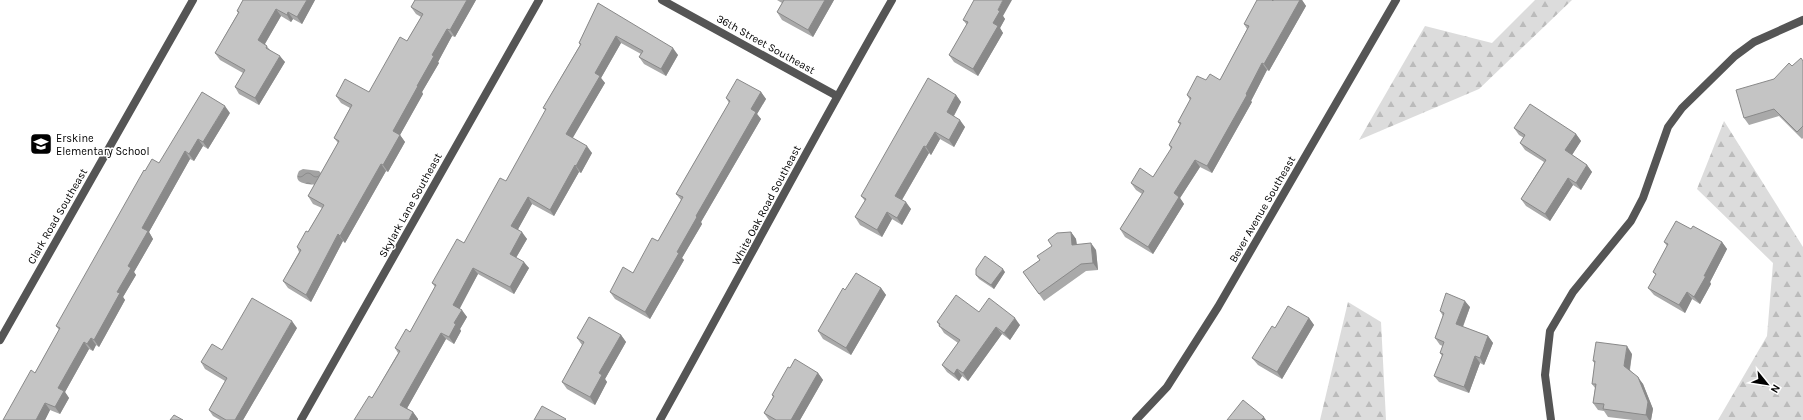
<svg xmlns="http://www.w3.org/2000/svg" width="1803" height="420" viewBox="0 0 1803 420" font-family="Karla,sans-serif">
<defs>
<pattern id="forest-firs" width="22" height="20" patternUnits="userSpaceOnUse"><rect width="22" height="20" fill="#dcdcdc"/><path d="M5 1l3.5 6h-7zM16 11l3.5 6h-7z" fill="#bbb"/></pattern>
<pattern id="water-waves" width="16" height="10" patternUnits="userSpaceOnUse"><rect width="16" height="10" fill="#a3a3a3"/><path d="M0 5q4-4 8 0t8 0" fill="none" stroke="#8b8b8b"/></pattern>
</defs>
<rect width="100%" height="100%" fill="#fff"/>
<path fill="url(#forest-firs)" d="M1535 0H1572L1479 89 1359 140 1425 26 1492 43Z
M1724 121 1803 247V420H1718L1767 336 1773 263 1697 189Z
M1348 302 1381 322 1386 420H1320Z"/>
<path fill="url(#water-waves)" d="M303 169 319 171 322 174 317 185C307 184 292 184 299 171Z"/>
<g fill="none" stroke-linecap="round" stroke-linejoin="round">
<path stroke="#555" stroke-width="8" d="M662 0 837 96
M0 340 193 0
M301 420 539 0
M660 420C738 280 812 139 892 0
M1136 420 1167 387 1218 307 1396 0
M1551 420 1545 375 1550 331 1573 292 1631 221 1643 198 1668 127 1682 108 1735 56 1754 42 1803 20"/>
</g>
<path fill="#a9a9a9" d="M243 0H315L302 24 293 19 291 22 281 16 265 44 270 50 285 62 259 105 239 94 235 87 243 73 220 60 215 53 238 13 237 11Z
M415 0H476L455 37 452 36 438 62 439 63 422 92 423 94 400 135 405 142 388 172 386 171 345 243 343 241 311 302 288 288 283 281 299 252 297 247 308 232 322 208 313 204 308 196 338 143 334 138 350 108 341 103 336 96 369 92 407 41 421 17 416 14 411 7Z
M777 0H834L813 37 782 20 777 12 782 3Z
M1273 0H1302L1306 6 1269 71 1267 70 1251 101 1252 102 1212 173 1200 167 1180 198 1184 204 1153 254 1125 237 1120 229 1142 194 1136 190 1131 183 1153 177 1171 149 1169 145 1180 125 1178 122 1190 100 1187 95 1206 80H1220L1247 29 1244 24Z
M598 3 678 55 666 76 644 64 639 57 641 54 621 43 601 78 605 83 572 138 592 153 581 173 579 172 554 216 532 204 518 229 527 239 516 258 529 268 514 294 478 274 459 308 467 317 460 329 461 331 454 344 446 339 407 408 413 412 418 419V420H354L372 398 398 353 395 348 410 332 435 287 432 283 464 243 506 181 546 111 543 108 580 45 579 43Z
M1003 16 1005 19 1000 28 1003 33 978 76 954 62 949 55 967 25 963 20Z
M1803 61V138L1802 139 1779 116 1749 125 1744 118 1774 79 1792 66Z
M761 92 766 99 757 114 761 119 701 222 702 224 682 258 684 260 650 319 615 299 610 292 633 273 658 241 681 200 676 194 729 103 726 98Z
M956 95 961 102 954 116 965 127 954 147 940 139 931 155 929 153 902 200 911 209 902 225 892 219 882 237 860 225 855 217 865 201 861 196Z
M230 113 208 149 203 146 194 161 190 159 149 232 153 239 134 272 136 275 123 297 125 300 99 347 96 345 93 351 89 349 65 392 69 398 60 414 50 410 45 420H3L35 373 59 330 56 326 159 163Z
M1514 128 1576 134 1581 141 1572 155 1587 165 1592 172 1581 190 1573 185 1550 221 1526 206 1521 199 1544 162 1525 150 1520 143 1524 138 1519 135Z
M1691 229 1722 242 1727 249 1710 282 1711 284 1700 304 1692 299 1685 313 1654 295 1648 288 1656 275 1653 272 1667 246 1664 242Z
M1071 232 1076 239 1077 244 1096 250 1098 270 1086 271 1044 301 1023 272 1040 260Z
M1005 272 994 289 979 279 976 275Z
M881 288 886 295 851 355 823 339 818 331 845 290Z
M1470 307 1463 327 1488 336 1493 343 1484 365 1480 363 1469 393 1439 382 1434 376 1442 356 1440 353 1443 346 1440 345 1435 338 1443 316 1440 311Z
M979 312 1020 325 1010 340 1002 334 968 381 962 376 959 381 947 372 942 365 958 343 944 333 937 322Z
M1309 318 1314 325 1282 379 1258 365 1252 358 1275 328Z
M297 328 243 420H220L213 416 209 410 225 381 205 369 201 362 222 350Z
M621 335 626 342 605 379 607 382 595 405 567 389 562 382 582 345 577 338Z
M1632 354 1630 370 1643 384 1653 409 1651 420H1633L1608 417 1604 411 1598 410 1593 403 1595 388 1592 384 1595 364 1593 361Z
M790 368 818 373 823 380 800 420H769L764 413 773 397 772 395Z"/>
<path fill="#898989" d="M307 0H315L302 24 297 17Z
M467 0H476L455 37 450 30Z
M825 0H834L813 37 808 30Z
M1003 0H1012L1003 16 1005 19 1000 28 1003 33 978 76 973 69 998 10Z
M1300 0H1302L1306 6 1269 71 1264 64Z
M276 9 281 16 263 47 258 40Z
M288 12 293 19 291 22 287 15Z
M447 29 452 36 438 62 439 63 422 92 423 94 400 135 405 142 388 172 383 165 393 131 432 55Z
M616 36 621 43 601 78 605 83 571 141 566 134 595 73Z
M673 48 678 55 666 76 661 69Z
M280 56 285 62 259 105 255 98Z
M1262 63 1267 70 1251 101 1252 102 1212 173 1207 166Z
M761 92 766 99 757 114 761 119 701 222 702 224 682 258 684 260 650 319 645 312 696 216 751 109Z
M956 95 961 102 952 119 947 112Z
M225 106 230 113 208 149 203 142Z
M960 120 965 127 954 147 949 140Z
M935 132 940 139 931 155 926 147Z
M1576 134 1581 141 1570 158 1565 150Z
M198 139 203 146 194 161 189 154Z
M587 146 592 153 581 173 576 166Z
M924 146 929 153 900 203 895 196Z
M185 151 190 159 149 232 153 239 134 272 136 275 123 297 125 300 99 347 94 340 117 292 128 266 142 228Z
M1195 160 1200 167 1180 198 1184 204 1153 254 1148 247 1174 193Z
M381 164 386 171 345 243 340 236Z
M575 165 579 172 554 216 550 210Z
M1587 165 1592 172 1581 190 1576 183Z
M1568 178 1573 185 1550 221 1545 214Z
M528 197 532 204 516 233 511 226Z
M906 202 911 209 902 225 897 218Z
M887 212 892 219 882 237 877 230Z
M522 232 527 239 514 261 510 254Z
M1071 232 1076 239 1077 252 1072 245Z
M338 234 343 241 311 302 306 295Z
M1722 242 1727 249 1710 282 1711 284 1700 304 1694 297 1704 276Z
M1091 243 1096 250 1098 270 1093 263Z
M524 262 529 268 514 294 510 287Z
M473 268 478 274 458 312 453 305Z
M1003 269 1005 272 994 289 991 285Z
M881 288 886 295 851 355 846 348Z
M1687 292 1692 299 1685 313 1679 305Z
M1465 301 1470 307 1461 331 1456 324Z
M462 310 467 317 460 329 461 331 454 344 449 337 454 323Z
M1015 318 1020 325 1010 340 1004 333Z
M1309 318 1314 325 1282 379 1277 372Z
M292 321 297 328 243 420H235Z
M996 327 1002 334 968 381 963 373Z
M441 333 446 339 405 412 400 405Z
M621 335 626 342 605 379 607 382 595 405 590 397 599 373Z
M1488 336 1493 343 1484 365 1480 358Z
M91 338 96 345 93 351 87 344Z
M84 342 89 349 65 392 69 398 60 414 55 407 58 388Z
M1627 346 1632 354 1629 373 1624 366Z
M1475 356 1480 363 1469 393 1464 387Z
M957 369 962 376 959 381 954 374Z
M818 373 823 380 800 420H791Z
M1638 377 1643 384 1653 409 1651 420H1649L1646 415Z
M45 403 50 410 45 420H36Z
M413 412 418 419V420H409Z
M1264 417 1266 420H1261Z"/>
<path fill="#c4c4c4" stroke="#898989" d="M243 0H307L297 17 288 12 287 15 276 9 258 40 267 46 266 48 280 56 255 98 235 87 245 70 215 53 239 12 237 11Z
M415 0H467L450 30 447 29 432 55 434 56 417 86H418L393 131 400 135 383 165 381 164 340 236 338 234 306 295 283 281 301 250 297 247 306 231 308 232 324 205 308 196 339 141 334 138 352 105 336 96 345 79 369 92 400 37 407 41 423 14 411 7Z
M784 0H825L808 30 777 12Z
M974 0H1003L998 10 1000 11 993 23 998 26 973 69 949 55 968 22 963 20Z
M1257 0H1272L1273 1V0H1300L1264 64 1262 63 1246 94 1247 95 1207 166 1195 160 1174 193 1179 197 1148 247 1120 229 1144 191 1131 183 1140 168 1153 177 1172 147 1169 145 1181 123 1178 122 1191 98 1187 95 1197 76 1206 80 1210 74 1220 80 1249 26 1244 24Z
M598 3 673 48 661 69 639 57 643 51 616 36 595 73 600 76 566 134 587 146 576 166 575 165 550 210 528 197 511 226 522 232 510 254 524 262 510 287 473 268 453 305 462 310 454 323 456 324 449 337 441 333 400 405 413 412 409 420H354L369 396 372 398 400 351 395 348 406 329 410 332 436 285 432 283 457 239 464 243 500 178 506 181 546 109 543 108 581 44 579 43Z
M1801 58 1803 61V126L1797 132 1774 109 1744 118 1736 90 1774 79 1789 63 1792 66Z
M928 78 956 95 947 112 960 120 949 140 935 132 926 147 924 146 895 196 906 202 897 218 887 212 877 230 855 217 866 199 861 196Z
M737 79 761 92 751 109 756 112 696 216 697 217 677 252 679 253 645 312 610 292 623 267 633 273 652 238 658 241 683 197 676 194 730 101 726 98Z
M202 92 225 106 203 142 198 139 189 154 185 151 142 228 148 231 128 266 131 268 117 292 120 293 94 340 91 338 87 344 84 342 58 388 64 391 55 407 45 403 36 420H3L31 370 35 373 60 328 56 326 144 170 145 171 152 159 159 163Z
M1530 104 1576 134 1565 150 1587 165 1576 183 1568 178 1545 214 1521 199 1546 160 1520 143 1525 135 1514 128Z
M1676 221 1691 229 1693 226 1722 242 1704 276H1706L1694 297 1687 292 1679 305 1648 288 1656 274 1653 272 1668 244 1664 242Z
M1071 232 1072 245 1091 243 1093 263 1081 264 1039 294 1023 272 1040 260 1037 256 1052 246 1048 240 1057 233Z
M985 256 1003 269 991 285 976 275V269Z
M856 273 881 288 846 348 818 331 843 288 845 290Z
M1446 293 1465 301 1456 324 1488 336 1480 358 1475 356 1464 387 1434 376 1443 354 1440 353 1444 342 1435 338 1444 313 1440 311Z
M956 295 979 312 989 298 1015 318 1004 333 996 327 963 373 957 369 954 374 942 365 960 340 939 326 940 324 937 322Z
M252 298 292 321 235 420H226L209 410 227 378 201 362 212 344 222 350Z
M1288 306 1309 318 1277 372 1252 358 1272 326 1275 328Z
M589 317 621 335 599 373 602 375 590 397 562 382 584 342 577 338Z
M1596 342 1627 346 1624 366 1638 377 1648 402 1646 415 1603 409 1604 404 1593 403 1596 384H1592L1595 361H1593Z
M795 359 818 373 791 420H776L764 413 774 396 772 395 788 367 790 368Z
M1243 400 1264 417 1261 420H1227Z
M542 406 566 419 565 420H534Z
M174 415 183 420H170Z"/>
<defs>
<g id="school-square" transform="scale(1.15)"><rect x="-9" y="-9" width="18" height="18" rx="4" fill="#000" stroke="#fff"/><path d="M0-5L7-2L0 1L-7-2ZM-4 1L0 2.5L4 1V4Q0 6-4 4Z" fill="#fff"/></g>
</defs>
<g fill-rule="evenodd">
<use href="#school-square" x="41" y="144"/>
</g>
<g text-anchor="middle" stroke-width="3" stroke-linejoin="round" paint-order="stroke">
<g font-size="11" fill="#000" stroke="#fff">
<text transform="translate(766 44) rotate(29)" y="4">36th Street Southeast</text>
<text transform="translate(410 205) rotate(-61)" y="4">Skylark Lane Southeast</text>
<text transform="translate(766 205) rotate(-62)" y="4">White Oak Road Southeast</text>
<text transform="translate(1262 209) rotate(-60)" y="4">Bever Avenue Southeast</text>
<text transform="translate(57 216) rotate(-60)" y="4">Clark Road Southeast</text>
</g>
<g font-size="11" fill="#000" stroke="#fff" text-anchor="start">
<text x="56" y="142">Erskine<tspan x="56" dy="13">Elementary School</tspan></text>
</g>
</g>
<g transform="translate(1767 384) rotate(120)" stroke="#ffffff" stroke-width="3" paint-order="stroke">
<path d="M0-3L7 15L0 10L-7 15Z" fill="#000000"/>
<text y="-6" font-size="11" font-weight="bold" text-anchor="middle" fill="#000000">N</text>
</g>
</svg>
